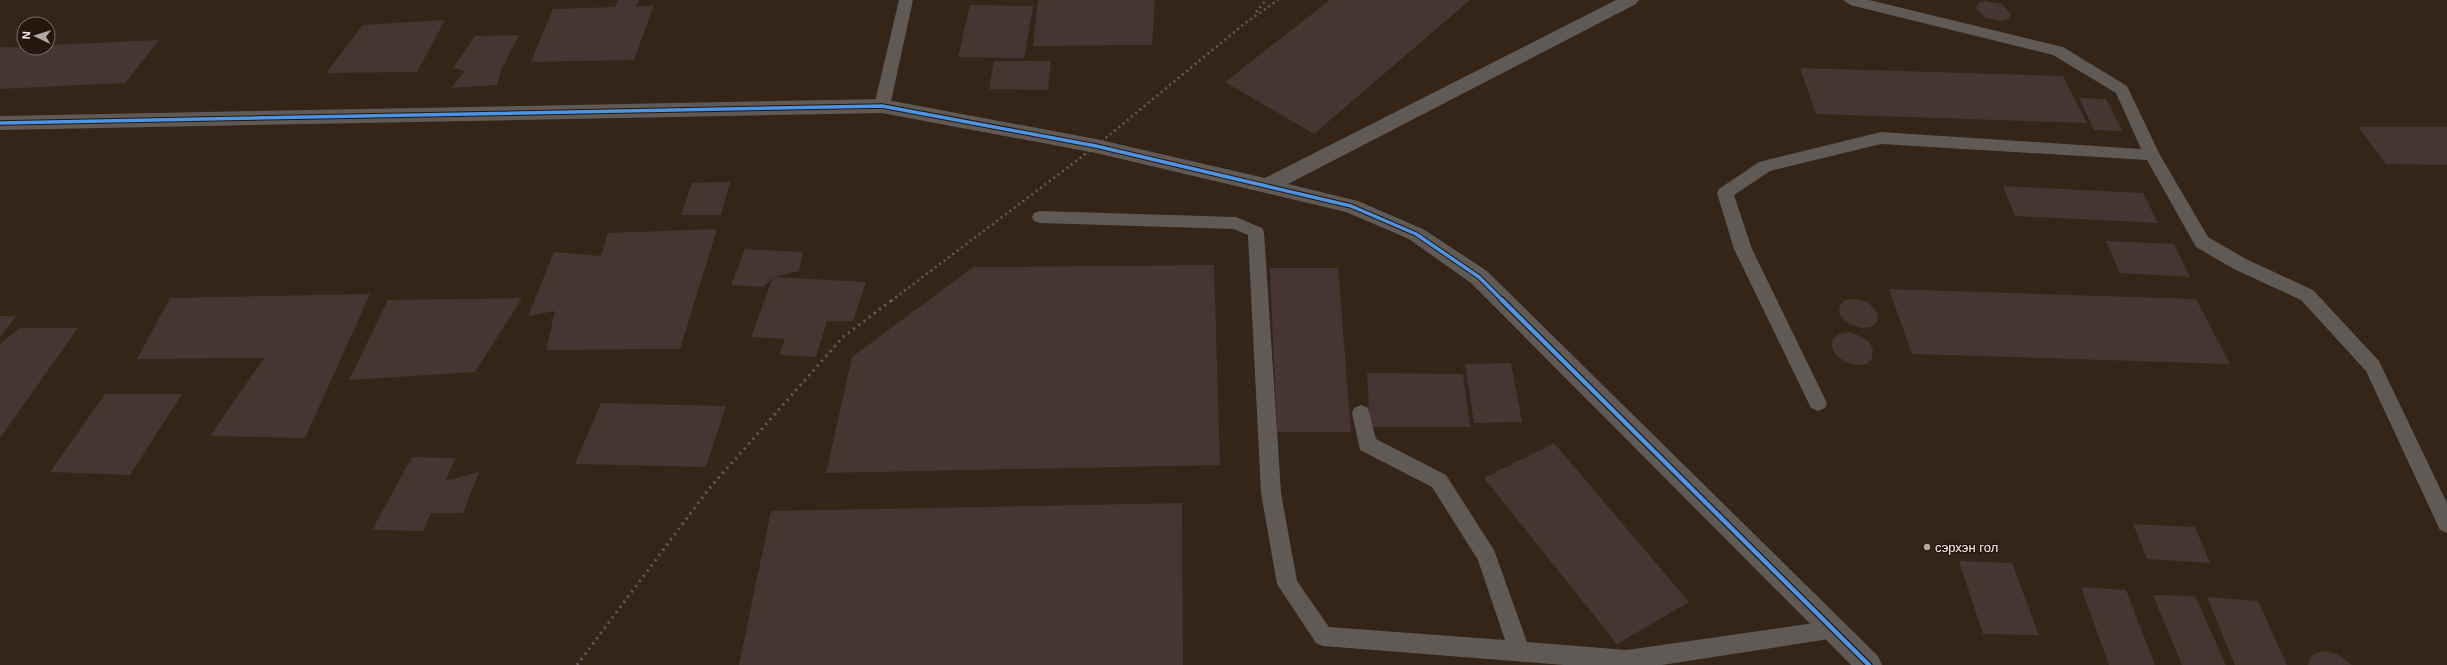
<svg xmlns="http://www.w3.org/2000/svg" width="2447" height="665" viewBox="0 0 2447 665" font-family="Arial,sans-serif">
<rect width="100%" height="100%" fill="#29211c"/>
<path fill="#352418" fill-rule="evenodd" d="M0 0H2447V665H0ZM24 24H48V48H24Z"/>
<path fill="#473533" d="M618 0H639L636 7 654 5 634 60 531 62 553 9 615 7Z
M1038 0H1155L1152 45 1033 46Z
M1330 0H1470L1314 134 1225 82Z
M1985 1 2002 4 2011 14 2009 19 2002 21 1985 18 1976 8 1978 3Z
M970 5 1033 6 1024 58 958 57Z
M445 20 417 72 326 73 363 25Z
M519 35 502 68 497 85 451 88 465 71 453 68 475 36Z
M159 40 125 83 0 89V47L48 48V45Z
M994 61H1051L1048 90 989 89Z
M1800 68 2063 76 2087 123 1816 114Z
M2079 98 2106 99 2122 131 2094 130Z
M2358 127H2447V165L2386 164Z
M730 182 721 215H681L692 183Z
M2003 186 2143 193 2158 223 2015 216Z
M717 229 680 349 546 350 555 311 528 316 554 252 601 256 608 233Z
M2106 241 2174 244 2190 277 2120 273Z
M745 249 803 252 799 271 773 277 764 287 731 285Z
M1214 265 1220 465 826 473 852 357 973 267Z
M1270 268H1338L1351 432H1277Z
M773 277 866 282 853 321H827L816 357 779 355 785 339 751 337Z
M1889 289 2196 299 2230 364 1912 354Z
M370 294 305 438 210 436 264 358 137 359 170 298Z
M522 298 475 372 349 380 388 300Z
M1855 299 1865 301 1873 307 1878 315 1877 322 1871 327 1862 328 1852 325 1843 319 1839 312 1840 305 1845 300Z
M0 316H16L0 337Z
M20 328H78L0 438V344Z
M1849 332 1860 336 1869 342 1873 350 1872 358 1867 364 1857 365 1845 362 1836 355 1832 347 1833 339 1839 334Z
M1511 363 1522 422 1474 423 1465 364Z
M1367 373 1463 374 1470 427H1370Z
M105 394H182L130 475 50 472Z
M601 403 726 406 706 467 575 464Z
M1554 443 1689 602 1617 644 1484 478Z
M412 457 456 458 445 481 479 472 463 513H431L423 531 372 530Z
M1182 503 1183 665H739L771 511Z
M2133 524 2195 527 2210 563 2147 559Z
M1959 561 2012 563 2039 635 1983 634Z
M2081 587 2126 590 2155 665H2109Z
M2153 595 2195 596 2226 665H2182Z
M2207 597 2258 601 2287 665H2235Z
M2323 651 2337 654 2352 665H2308L2312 655Z"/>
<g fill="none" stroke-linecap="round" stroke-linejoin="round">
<path fill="#605a56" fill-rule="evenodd" d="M899 0H913L890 106 888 110H876L874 106Z
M1843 0H1869L2063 47 2127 86 2160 155 2208 237 2246 259 2313 290 2379 361 2447 503V533L2440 530 2366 371 2301 300 2234 269 2196 247 2147 160 1881 144 1770 171 1734 195 1752 249 1827 403 1825 408 1818 411 1811 408 1734 249 1717 193 1719 189 1759 162 1881 132 2141 149 2116 93 2053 55 1850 5Z
M1040 211 1236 217 1262 228 1264 232 1281 493 1297 581 1329 627 1505 640 1478 560 1432 487 1360 450 1352 413 1354 408 1361 405 1368 408 1376 439 1446 475 1494 550 1527 642 1627 650 1835 620 1842 623 1846 630 1842 637 1662 665H1564L1323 646 1316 643 1277 584 1261 493 1248 235 1234 229 1040 223 1034 221 1032 217 1034 213Z"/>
<path fill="#605a56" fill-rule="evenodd" d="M1616 0H1639L1636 4 1288 184 1358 201 1423 229 1487 271 1878 656 1882 665H1851L1471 283 1409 239 1346 212 1096 153 882 113 0 130V116L882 99 1096 139 1265 178Z"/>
<path stroke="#645d59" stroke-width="2.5" stroke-dasharray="2 3.5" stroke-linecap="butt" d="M1256 12 1266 0
M891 301 1096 146 1244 24 1278 0"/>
<path stroke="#645d59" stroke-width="3" stroke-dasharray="2 4.5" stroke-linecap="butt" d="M577 665 708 490 843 337 892 300"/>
<g stroke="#24170e" stroke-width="5.5">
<path id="cycleway-far1" d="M0 123 882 106 1096 146 1351 206 1416 234 1479 277 1503 301"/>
</g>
<g stroke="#24170e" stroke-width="7">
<path id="cycleway" d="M1502 300 1869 665"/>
</g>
<use href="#cycleway-far1" stroke="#4d94e3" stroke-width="3.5"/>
<use href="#cycleway" stroke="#4d94e3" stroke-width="4.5"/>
</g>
<circle fill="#b2a9a3" stroke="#24170e" stroke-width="1.5" cx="1927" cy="547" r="4"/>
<g text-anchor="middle" stroke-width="3" stroke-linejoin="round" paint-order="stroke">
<g font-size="13" fill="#fcf2ec" stroke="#24170e" text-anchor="start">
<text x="1935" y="552">сэрхэн гол</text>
</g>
</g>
<g transform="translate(36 36) rotate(274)"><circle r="19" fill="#24170e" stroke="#7a6f67"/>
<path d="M0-3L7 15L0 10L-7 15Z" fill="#b2a9a3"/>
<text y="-6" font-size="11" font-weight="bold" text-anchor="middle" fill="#fcf2ec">N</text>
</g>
</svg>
